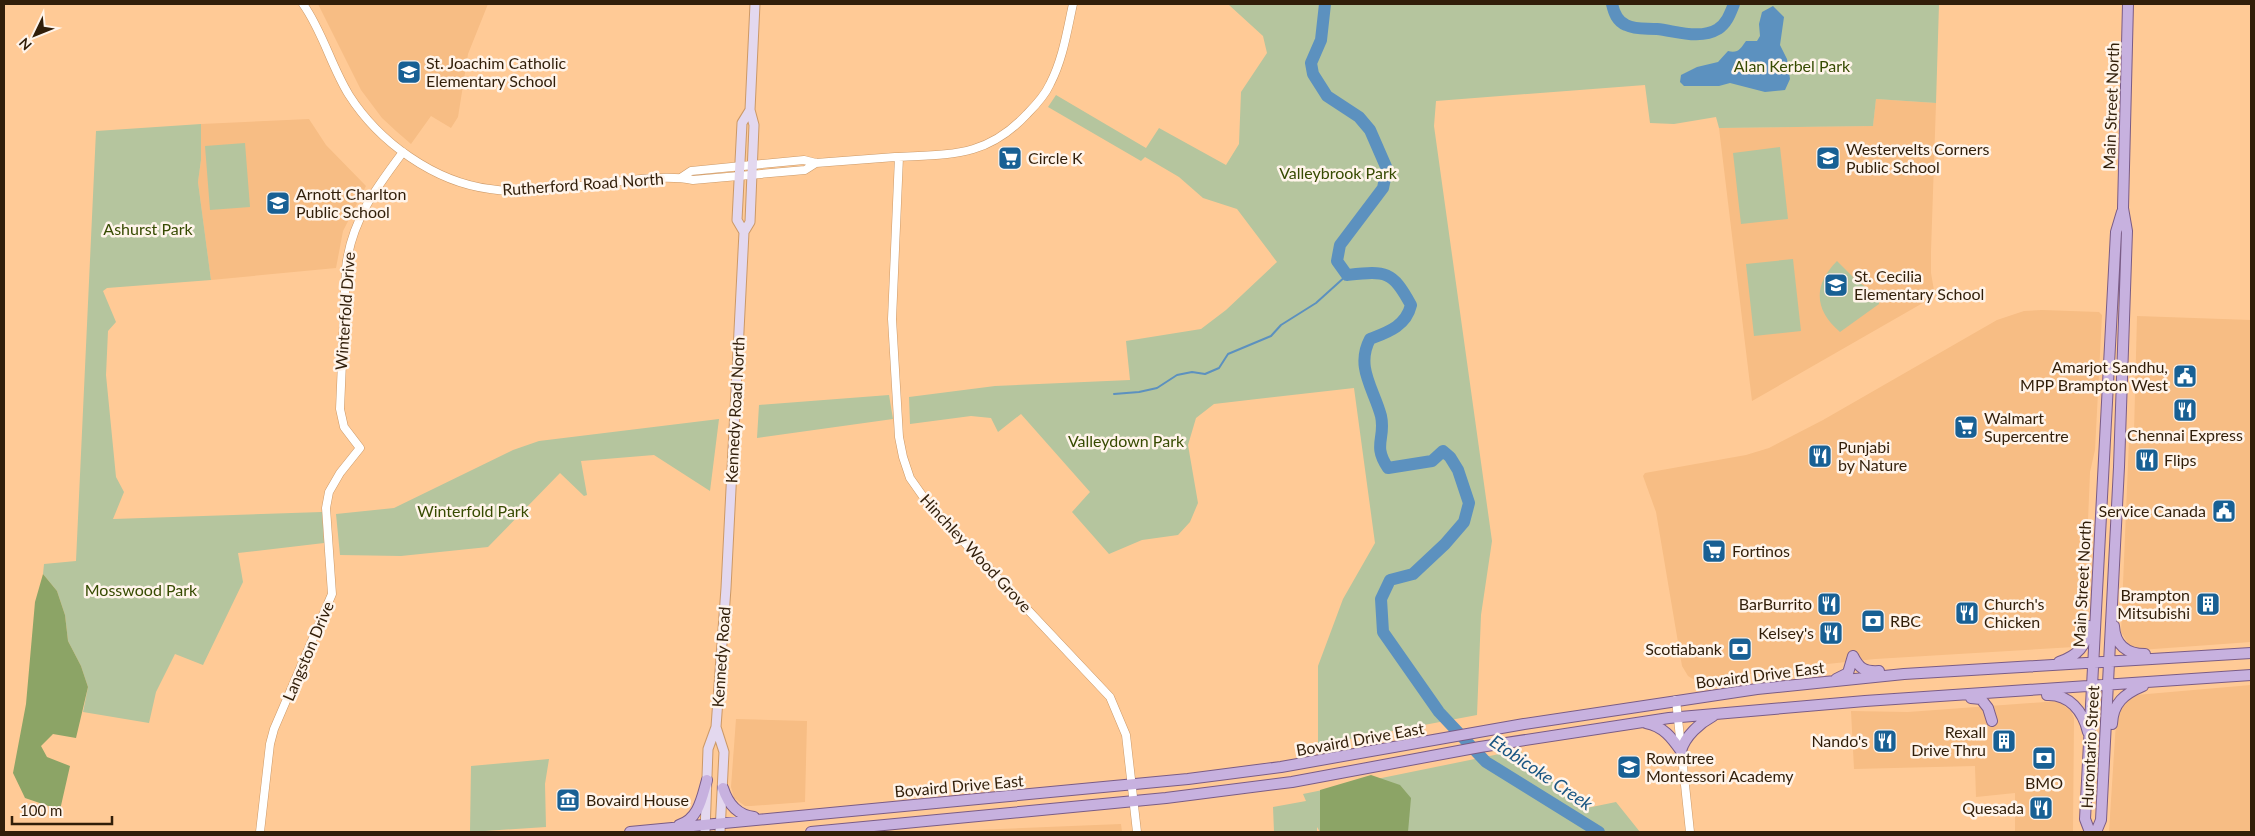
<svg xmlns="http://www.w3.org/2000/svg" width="2255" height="836" viewBox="0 0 2255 836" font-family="Lato,sans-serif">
<rect width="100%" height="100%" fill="#ffca96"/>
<path fill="#f7bd84" d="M318 4H488L468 54 458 117 451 128 431 116 411 144 396 131 382 118 361 90Z
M1876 99 1936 103 1931 251V273L1935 296 1752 401 1719 128 1873 126Z
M309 119 326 145 366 186 343 231 336 268 211 280 198 182 201 160V124Z
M2042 310 2099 312 2102 315 2095 450 2090 472 2087 545H2086L2085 557H2087L2083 615 2081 616 2083 634 2077 645 2074 647 1875 659 1789 668 1698 682 1688 676 1682 666 1656 512 1643 476 1645 473 1746 455 1769 448 1823 420 1997 320 2024 311Z
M2137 316 2251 320V642L2140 650 2129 645 2121 632 2129 440 2134 432Z
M2251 685V832H2109L2116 722 2121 709 2127 701 2136 695Z
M2058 701 2071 711 2074 718 2073 832H2015V793L1976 797 1975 766 1854 769 1851 711 1908 712Z
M736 719 807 721 805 802 751 806H745L734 798 731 787Z
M1121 824 1122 832H952V831Z"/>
<path fill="#b5c59e" d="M1230 4H1939L1936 103 1876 99 1873 126 1719 128 1716 117 1674 124 1650 123 1645 85 1436 101 1434 126 1492 541 1481 615 1477 715 1318 745V666L1343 599 1375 543 1354 388 1214 404 1196 418 1188 445 1198 503 1190 522 1178 535 1142 540 1109 554 1072 512 1090 492 1021 414 998 432 991 418 971 416 910 424 909 397 995 386 1130 380 1126 341 1201 329 1226 310 1277 262 1237 209 1203 198 1179 177 1145 157 1141 161 1048 107 1056 95 1146 148 1159 128 1226 165 1239 144 1241 92 1267 53 1263 36 1229 5Z
M201 124V160L198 182 211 280 107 288 103 291 116 322 108 331 106 375 116 477 124 492 113 519 322 512 324 543 238 553 243 582 203 665 175 654 156 692 149 723 83 712 88 687 81 666 68 641 65 615 57 591 43 574 44 564 76 561 96 131Z
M245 143 250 207 210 210 205 146Z
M1780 147 1788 219 1741 224 1733 153Z
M1793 259 1801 331 1754 336 1746 264Z
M1837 261 1857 281 1879 296V304L1840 332C1814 310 1813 285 1837 261Z
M889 395 893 419 757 438 759 405Z
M719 419 710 491 654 455 581 461 587 495 584 496 560 473 488 547 401 556 340 555 336 514 394 508 513 450 539 441Z
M1519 750 1582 809 1616 802 1640 832H1320L1317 827V832H1274L1273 807 1306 801 1303 794Z
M549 759 545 784 546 827 470 832 471 766Z"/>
<path fill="#8ca466" d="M43 574 57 591 65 615 68 641 81 666 88 687 76 738 53 734 41 746 47 757 70 766 60 810 25 798 13 773 26 704 35 602Z
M1371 775 1400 785 1411 798 1408 832H1320V790Z"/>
<path fill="#5c91bf" d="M1773 6 1784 17 1780 45 1787 59 1790 79 1785 90 1765 92 1730 83 1719 86H1684L1680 82 1681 75 1697 67 1718 62 1728 51C1738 54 1741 48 1746 41H1757L1760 36 1759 24 1762 12Z"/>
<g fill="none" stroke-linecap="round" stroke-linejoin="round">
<path stroke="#5c91bf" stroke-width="2" d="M1114 394 1139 392 1157 388 1177 375 1192 372 1205 374 1219 368 1228 354 1271 336 1281 325 1316 303 1347 275"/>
<path stroke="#5c91bf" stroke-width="12" d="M1325 4 1321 40 1311 63 1313 74 1327 96 1359 117 1370 130 1387 169 1383 188 1340 245 1337 261 1347 275C1386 271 1392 270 1411 305 1406 326 1388 332 1370 339 1355 367 1374 389 1381 416 1386 438 1372 445 1388 468L1432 461 1443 451 1450 457 1458 470 1469 503 1464 522 1445 544 1413 574 1390 580 1381 599 1383 632 1439 712 1486 762 1599 832
M1612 4C1614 13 1617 21 1626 25 1636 30 1647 28 1657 29 1676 31 1700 40 1718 29 1727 23 1730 14 1734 4"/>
<g stroke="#cc9967" stroke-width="9">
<path id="tertiary" d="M303 4C323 32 331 66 349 95 379 142 434 182 490 189 514 193 538 191 562 188 599 185 658 173 693 180L805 170 816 163
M899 157 892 319 899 437 903 457 910 478 929 505 1110 697 1126 735 1137 832
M682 177 691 171 804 160 816 163C842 161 869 159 895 157 950 154 986 158 1027 114 1036 105 1045 95 1050 84 1063 59 1067 31 1073 4
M1676 700 1690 832
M260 832 270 744 274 729 332 594 326 508 329 492 340 473 360 448 344 427 340 409 346 268C351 221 376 188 403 152"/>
</g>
<g stroke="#cc9967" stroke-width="11">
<path id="secondary" d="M744 232 737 220 742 123 750 110
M716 727 724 752 720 832
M705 832 708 749 716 727 726 588 744 232 750 222 754 125 750 110 755 4"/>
</g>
<g stroke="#7a5c86" stroke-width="12">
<path id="primary" d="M2114 626C2115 645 2127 654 2145 654
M1853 656C1859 668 1864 672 1879 671
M2059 662C2077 656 2087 646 2089 626
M1836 679 1848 673 1853 656
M2047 695C2069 694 2083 711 2088 732
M1971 698 1981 699 1988 708 1992 721
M1646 723C1663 726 1672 738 1681 751
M2112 724C2113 703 2124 694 2143 686
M1681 751C1685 736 1700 723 1713 716
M723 788C728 804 737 815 754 817
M679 825C699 819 702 797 707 780
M630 832 1188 779 1281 767 1524 724 1757 689 1904 674 2251 653
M811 832 1166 798 1292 782 1480 747 1669 718 1865 701 2251 675
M2090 832 2085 819 2087 781 2116 232 2122 212
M2096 832 2101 820 2119 467 2127 231 2123 208 2128 4"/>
</g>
<use href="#tertiary" stroke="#fff" stroke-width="8"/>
<use href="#secondary" stroke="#e3d8ef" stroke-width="9"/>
<use href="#primary" stroke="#c7b1df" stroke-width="10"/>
</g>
<defs>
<g id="school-square" transform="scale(1.25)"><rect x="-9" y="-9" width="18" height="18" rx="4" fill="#186094" stroke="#fff4ea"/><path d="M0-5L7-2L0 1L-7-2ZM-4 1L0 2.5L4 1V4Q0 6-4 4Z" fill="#fff"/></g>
<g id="supermarket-square" transform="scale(1.25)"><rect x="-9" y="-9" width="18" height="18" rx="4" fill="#186094" stroke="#fff4ea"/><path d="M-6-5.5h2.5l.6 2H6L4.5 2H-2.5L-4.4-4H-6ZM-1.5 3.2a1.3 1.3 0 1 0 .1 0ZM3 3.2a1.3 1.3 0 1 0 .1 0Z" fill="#fff"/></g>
<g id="civic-square" transform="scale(1.25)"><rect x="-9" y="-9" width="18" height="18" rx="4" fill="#186094" stroke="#fff4ea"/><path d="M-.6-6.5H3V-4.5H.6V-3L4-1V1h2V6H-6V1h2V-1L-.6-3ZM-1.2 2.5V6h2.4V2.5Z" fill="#fff"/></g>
<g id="restaurant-square" transform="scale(1.25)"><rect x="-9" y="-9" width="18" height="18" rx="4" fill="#186094" stroke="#fff4ea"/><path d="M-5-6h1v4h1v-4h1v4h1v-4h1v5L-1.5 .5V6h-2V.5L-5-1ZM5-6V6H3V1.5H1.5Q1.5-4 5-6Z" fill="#fff"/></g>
<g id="building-square" transform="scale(1.25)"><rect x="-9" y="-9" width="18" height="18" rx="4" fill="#186094" stroke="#fff4ea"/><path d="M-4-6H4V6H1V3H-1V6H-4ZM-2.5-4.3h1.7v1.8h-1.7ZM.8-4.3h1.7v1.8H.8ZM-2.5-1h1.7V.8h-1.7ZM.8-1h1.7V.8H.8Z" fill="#fff"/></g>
<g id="bank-square" transform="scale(1.25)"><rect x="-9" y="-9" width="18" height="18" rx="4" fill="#186094" stroke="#fff4ea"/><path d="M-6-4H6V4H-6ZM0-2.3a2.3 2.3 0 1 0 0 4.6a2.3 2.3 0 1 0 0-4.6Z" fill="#fff"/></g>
<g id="museum-square" transform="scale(1.25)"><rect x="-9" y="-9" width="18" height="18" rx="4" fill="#186094" stroke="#fff4ea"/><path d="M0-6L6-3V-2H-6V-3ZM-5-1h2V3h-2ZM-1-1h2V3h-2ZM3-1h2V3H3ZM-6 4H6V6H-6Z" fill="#fff"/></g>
</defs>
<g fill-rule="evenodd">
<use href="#school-square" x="409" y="72"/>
<use href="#supermarket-square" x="1010" y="158"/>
<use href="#school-square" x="1828" y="158"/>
<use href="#school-square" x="278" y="203"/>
<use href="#school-square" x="1836" y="285"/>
<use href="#civic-square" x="2185" y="376"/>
<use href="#restaurant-square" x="2185" y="410"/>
<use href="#supermarket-square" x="1966" y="427"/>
<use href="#restaurant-square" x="1820" y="456"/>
<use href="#restaurant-square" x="2147" y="460"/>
<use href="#civic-square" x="2224" y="511"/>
<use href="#supermarket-square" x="1714" y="551"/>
<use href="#restaurant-square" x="1829" y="604"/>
<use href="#building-square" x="2208" y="604"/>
<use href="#restaurant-square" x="1967" y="613"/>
<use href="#bank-square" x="1873" y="621"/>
<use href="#restaurant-square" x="1831" y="633"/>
<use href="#bank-square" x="1740" y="649"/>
<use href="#restaurant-square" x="1885" y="741"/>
<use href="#building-square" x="2004" y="741"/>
<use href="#bank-square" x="2044" y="758"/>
<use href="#school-square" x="1629" y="767"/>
<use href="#museum-square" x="568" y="800"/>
<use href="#restaurant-square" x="2041" y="808"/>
</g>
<g text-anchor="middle" stroke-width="5" stroke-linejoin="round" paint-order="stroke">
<g font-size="16" fill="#311e09" stroke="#fff4ea" text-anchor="start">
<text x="426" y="69">St. Joachim Catholic<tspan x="426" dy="18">Elementary School</tspan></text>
<text x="1846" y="155">Westervelts Corners<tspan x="1846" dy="18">Public School</tspan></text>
<text x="1028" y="164">Circle K</text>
<text x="296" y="200">Arnott Charlton<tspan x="296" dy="18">Public School</tspan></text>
<text x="1854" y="282">St. Cecilia<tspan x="1854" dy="18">Elementary School</tspan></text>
<text x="2168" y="373" text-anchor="end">Amarjot Sandhu,<tspan x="2168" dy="18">MPP Brampton West</tspan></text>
<text x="1984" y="424">Walmart<tspan x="1984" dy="18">Supercentre</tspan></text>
<text x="2185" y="441" text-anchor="middle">Chennai Express</text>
<text x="1838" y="453">Punjabi<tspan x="1838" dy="18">by Nature</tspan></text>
<text x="2164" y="466">Flips</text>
<text x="2206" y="517" text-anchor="end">Service Canada</text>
<text x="1732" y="557">Fortinos</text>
<text x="2190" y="601" text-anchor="end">Brampton<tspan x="2190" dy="18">Mitsubishi</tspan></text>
<text x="1812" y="610" text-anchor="end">BarBurrito</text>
<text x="1984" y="610">Church's<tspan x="1984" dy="18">Chicken</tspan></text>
<text x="1890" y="627">RBC</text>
<text x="1814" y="639" text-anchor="end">Kelsey's</text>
<text x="1722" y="655" text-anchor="end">Scotiabank</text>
<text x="1986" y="738" text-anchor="end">Rexall<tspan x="1986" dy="18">Drive Thru</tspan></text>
<text x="1868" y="747" text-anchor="end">Nando's</text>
<text x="1646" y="764">Rowntree<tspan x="1646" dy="18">Montessori Academy</tspan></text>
<text x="2044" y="789" text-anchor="middle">BMO</text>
<text x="586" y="806">Bovaird House</text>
<text x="2024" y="814" text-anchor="end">Quesada</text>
</g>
<g font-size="16" fill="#374b02" stroke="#fff4ea">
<text x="1792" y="72">Alan Kerbel Park</text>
<text x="1338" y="179">Valleybrook Park</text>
<text x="148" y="235">Ashurst Park</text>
<text x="1126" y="447">Valleydown Park</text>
<text x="473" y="517">Winterfold Park</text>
<text x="141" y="596">Mosswood Park</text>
</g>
<g font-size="16" fill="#311e09" stroke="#fff4ea">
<text transform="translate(2111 106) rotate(-88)" y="6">Main Street North</text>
<text transform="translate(583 184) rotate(-4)" y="6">Rutherford Road North</text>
<text transform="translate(345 311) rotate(-86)" y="6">Winterfold Drive</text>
<text transform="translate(735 410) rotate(-87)" y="6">Kennedy Road North</text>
<text transform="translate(976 553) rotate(47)" y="6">Hinchley Wood Grove</text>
<text transform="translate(2082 584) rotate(-87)" y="6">Main Street North</text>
<text transform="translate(308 651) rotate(-67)" y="6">Langston Drive</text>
<text transform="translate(721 657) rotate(-86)" y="6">Kennedy Road</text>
<text transform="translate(1760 675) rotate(-7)" y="6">Bovaird Drive East</text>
<text transform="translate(1360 739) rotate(-10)" y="6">Bovaird Drive East</text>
<text transform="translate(2090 747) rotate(-87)" y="6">Hurontario Street</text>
<text transform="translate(959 786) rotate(-5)" y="6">Bovaird Drive East</text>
</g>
<g font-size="18" font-style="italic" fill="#195582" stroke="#fff4ea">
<text transform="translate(1541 773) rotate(34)" y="6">Etobicoke Creek</text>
</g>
</g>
<rect width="2255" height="836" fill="none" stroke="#311e09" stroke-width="10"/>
<g transform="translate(35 35) rotate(227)" stroke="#fff4ea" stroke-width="4" paint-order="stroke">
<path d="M0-4L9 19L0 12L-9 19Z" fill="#311e09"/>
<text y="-8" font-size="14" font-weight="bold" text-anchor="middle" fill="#311e09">N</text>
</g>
<path d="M12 816v8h100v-8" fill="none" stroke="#311e09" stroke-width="2.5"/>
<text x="20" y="816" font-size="15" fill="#311e09" stroke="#fff4ea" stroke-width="4" paint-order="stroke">100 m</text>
</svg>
